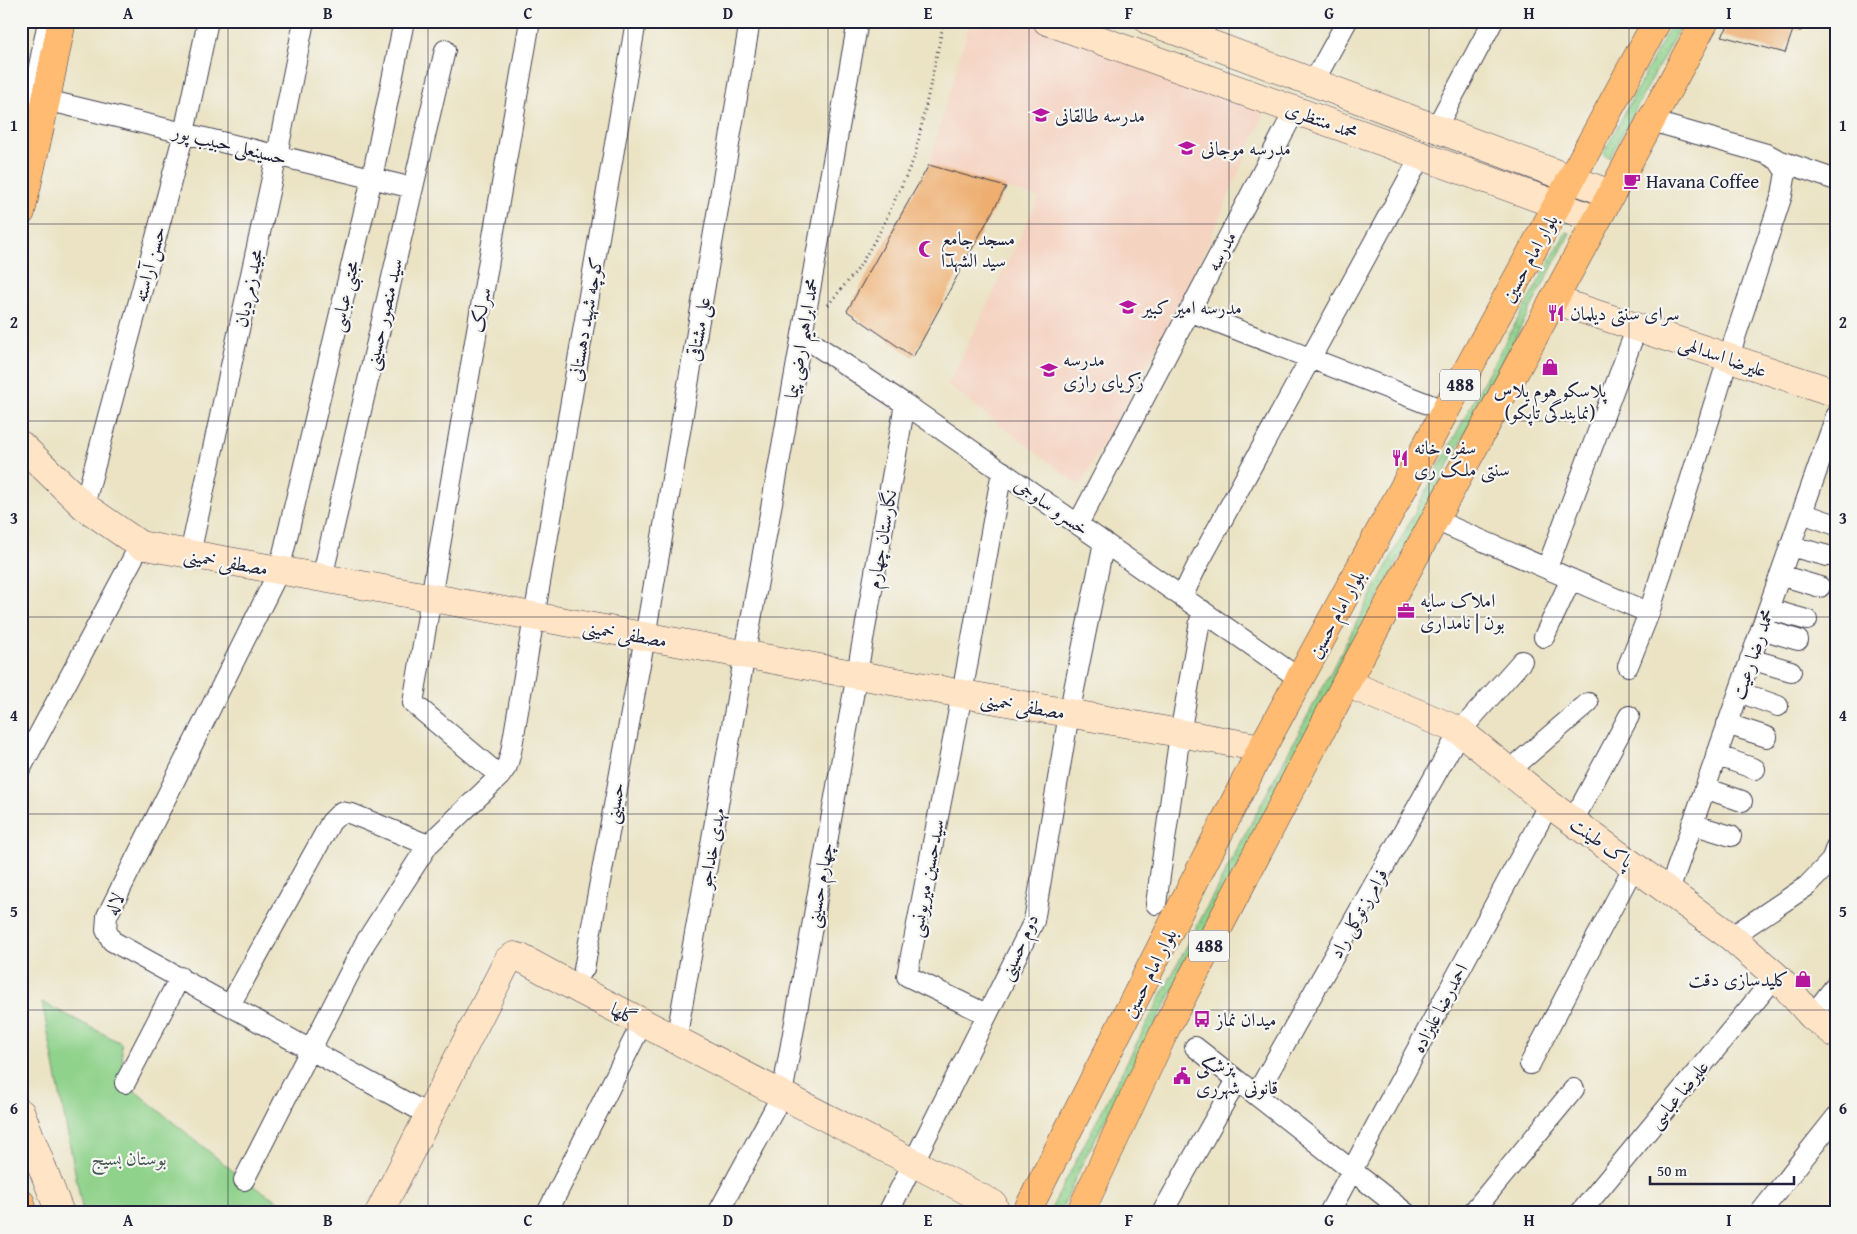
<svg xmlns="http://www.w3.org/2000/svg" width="1857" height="1234" viewBox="0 0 1857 1234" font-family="'Gentium Book Plus',Amiri,serif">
<defs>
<pattern id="grass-dots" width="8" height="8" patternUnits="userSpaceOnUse" patternTransform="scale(1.25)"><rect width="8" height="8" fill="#8fd28b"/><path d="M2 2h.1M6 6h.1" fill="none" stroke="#7bb479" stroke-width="1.8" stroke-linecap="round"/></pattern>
</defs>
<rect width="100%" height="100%" fill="#f6f6f2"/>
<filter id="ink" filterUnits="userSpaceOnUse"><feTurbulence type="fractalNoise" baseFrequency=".02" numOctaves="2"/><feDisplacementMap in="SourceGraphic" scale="10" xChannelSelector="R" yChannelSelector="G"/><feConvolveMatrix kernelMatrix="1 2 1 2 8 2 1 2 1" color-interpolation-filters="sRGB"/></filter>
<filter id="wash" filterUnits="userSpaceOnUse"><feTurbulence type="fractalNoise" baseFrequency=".0096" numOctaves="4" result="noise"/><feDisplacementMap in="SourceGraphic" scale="20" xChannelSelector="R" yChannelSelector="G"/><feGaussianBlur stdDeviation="1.12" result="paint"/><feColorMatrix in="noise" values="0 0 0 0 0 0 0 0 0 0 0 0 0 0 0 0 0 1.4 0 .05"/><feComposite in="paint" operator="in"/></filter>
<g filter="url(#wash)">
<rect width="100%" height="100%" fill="#ebe3c4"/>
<path fill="#f5d3c1" d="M970 21H1031L1269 102 1209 242 1152 355 1080 486 948 385 1039 198 929 165Z"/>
<path fill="url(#grass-dots)" stroke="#587a63" d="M1673 21H1683L1610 157 1605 156 1604 152Z
M1566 232 1570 233 1569 235 1179 979 1082 1164 1060 1213H1049L1208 905 1487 375Z"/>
<path fill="#8fd28b" stroke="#587a63" d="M42 1002 121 1043 125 1083 244 1180 297 1213H83Z"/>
<g id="blocks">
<path fill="#eeae70" d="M1731 21H1805L1801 31 1793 30 1785 53 1722 36Z
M929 165 1006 187 913 357 847 311Z"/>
</g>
</g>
<g filter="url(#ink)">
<use href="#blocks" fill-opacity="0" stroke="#403f50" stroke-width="1"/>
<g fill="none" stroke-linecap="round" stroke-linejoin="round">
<g stroke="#403f50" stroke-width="12">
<path id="lane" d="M21 130 43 21"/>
</g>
<g stroke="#403f50" stroke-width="22">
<path id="street" d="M404 21 372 178 279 571 107 916 106 930 112 941 429 1115
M1198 40 1208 21
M1313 83 1347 21
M46 100 413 188
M1436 128 1493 21
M1778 160 1836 180
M1189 311 1446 411
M802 336 905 404 1300 679
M84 506 184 133 208 21
M1802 513 1836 525
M1435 520 1649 613
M1078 524 1295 110
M1790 546 1828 556
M190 554 277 155 304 21
M1547 568 1637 327
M1780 575 1820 587
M322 578 445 50
M1182 597 1197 566 1421 156
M1768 609 1807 620
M1761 629 1798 640
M1544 637 1571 579
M1750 659 1791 671
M1628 666 1649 613 1728 359 1782 195 1786 172 1778 160 1767 154 1651 121
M1739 692 1778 706
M1727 724 1767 737
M1716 755 1755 769
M21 768 140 545
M1509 771 1588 703
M500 776 413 703 530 21
M1705 788 1742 801
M1573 821 1629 716
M1692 824 1731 836
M1669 891 1836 416
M1156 904 1180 734 1202 610
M1731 937 1807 886 1831 861 1836 847
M584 969 645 637 750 21
M230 1005 331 822 341 812 352 814 428 845
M986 1014 907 976 962 694 1002 471
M1812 1016 1836 985
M676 1040 858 21
M1195 1047 1406 1213
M1530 1064 1634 866
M125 1083 180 977
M1256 1095 1460 731 1522 661
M244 1180 365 943 428 845 500 776 507 766 511 752 636 21
M547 1213 642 1023
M718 1213 782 1095 905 404
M888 1213 1034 921 1069 714 1104 542
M1162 1213 1237 1080
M1329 1213 1549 804
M1472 1213 1574 1089
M1580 1213 1776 976
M1760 1213 1836 1117"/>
</g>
<g stroke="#403f50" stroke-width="29">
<path id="secondary" d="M1047 21 1558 205 1597 220
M1149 21 1611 194
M1554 300 1836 393
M21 445 84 506 140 545 1262 748
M1346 683 1460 731 1549 804 1731 937 1776 976 1812 1016 1836 1034
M21 1113 60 1213
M379 1213 508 960 514 956 521 958 580 990 993 1204"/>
</g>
<g stroke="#403f50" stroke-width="29">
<path id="primary" d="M1026 1213 1262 748 1657 21
M1080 1213 1166 1028 1346 683 1705 21"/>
</g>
<g stroke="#403f50" stroke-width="29">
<path id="highway" d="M21 212 46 100 62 21
M21 1203 23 1213"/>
</g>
<path stroke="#403f50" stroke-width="3" stroke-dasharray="1 4" stroke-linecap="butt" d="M828 305 858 269 882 228 915 156 944 21"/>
<use href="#lane" stroke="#fff" stroke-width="10"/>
<use href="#street" stroke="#fff" stroke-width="20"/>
<use href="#secondary" stroke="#ffe4c6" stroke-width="28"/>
<use href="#primary" stroke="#febb71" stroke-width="28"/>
<use href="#highway" stroke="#febb71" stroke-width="28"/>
</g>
</g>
<path fill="none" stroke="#22223b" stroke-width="1" stroke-opacity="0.55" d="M228 21V1213M428 21V1213M628 21V1213M828 21V1213M1029 21V1213M1229 21V1213M1429 21V1213M1629 21V1213M21 224H1836M21 421H1836M21 617H1836M21 814H1836M21 1010H1836"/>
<defs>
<g id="school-bare" transform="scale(1.35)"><path d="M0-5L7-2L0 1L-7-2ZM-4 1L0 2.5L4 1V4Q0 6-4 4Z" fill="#b5179e" stroke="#f6f6f2" stroke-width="2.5" paint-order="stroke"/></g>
<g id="cafe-bare" transform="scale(1.35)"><path d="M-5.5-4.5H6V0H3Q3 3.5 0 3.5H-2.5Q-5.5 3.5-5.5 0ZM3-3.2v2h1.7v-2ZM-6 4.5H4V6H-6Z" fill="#b5179e" stroke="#f6f6f2" stroke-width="2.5" paint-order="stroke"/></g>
<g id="mosque-bare" transform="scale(1.35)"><path d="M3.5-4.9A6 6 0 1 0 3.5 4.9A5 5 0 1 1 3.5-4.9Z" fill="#b5179e" stroke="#f6f6f2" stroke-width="2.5" paint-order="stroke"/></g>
<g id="restaurant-bare" transform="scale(1.35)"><path d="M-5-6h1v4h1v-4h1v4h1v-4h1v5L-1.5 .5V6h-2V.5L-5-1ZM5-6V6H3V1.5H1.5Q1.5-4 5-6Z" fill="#b5179e" stroke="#f6f6f2" stroke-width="2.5" paint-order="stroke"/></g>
<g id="shop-bare" transform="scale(1.35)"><path d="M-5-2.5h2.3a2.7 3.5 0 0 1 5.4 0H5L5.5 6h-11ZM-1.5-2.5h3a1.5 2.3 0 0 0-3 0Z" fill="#b5179e" stroke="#f6f6f2" stroke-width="2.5" paint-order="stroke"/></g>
<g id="office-bare" transform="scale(1.35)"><path d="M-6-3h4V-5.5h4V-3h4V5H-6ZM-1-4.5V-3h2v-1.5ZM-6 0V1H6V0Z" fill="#b5179e" stroke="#f6f6f2" stroke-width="2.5" paint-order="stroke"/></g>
<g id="bus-bare" transform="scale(1.35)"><path d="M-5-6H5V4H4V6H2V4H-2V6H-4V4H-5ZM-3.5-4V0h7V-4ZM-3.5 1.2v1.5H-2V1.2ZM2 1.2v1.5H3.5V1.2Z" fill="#b5179e" stroke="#f6f6f2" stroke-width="2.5" paint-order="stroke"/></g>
<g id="civic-bare" transform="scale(1.35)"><path d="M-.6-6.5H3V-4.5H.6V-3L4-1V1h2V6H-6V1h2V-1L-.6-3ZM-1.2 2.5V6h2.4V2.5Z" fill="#b5179e" stroke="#f6f6f2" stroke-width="2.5" paint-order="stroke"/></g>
</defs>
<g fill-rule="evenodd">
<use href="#school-bare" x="1041" y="115"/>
<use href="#school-bare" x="1187" y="148"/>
<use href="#cafe-bare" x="1632" y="181"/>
<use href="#mosque-bare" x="927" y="249"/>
<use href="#school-bare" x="1128" y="307"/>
<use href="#restaurant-bare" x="1556" y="313"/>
<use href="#shop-bare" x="1550" y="367"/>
<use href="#school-bare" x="1049" y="370"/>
<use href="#restaurant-bare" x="1400" y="458"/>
<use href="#office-bare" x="1406" y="611"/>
<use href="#shop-bare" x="1803" y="979"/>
<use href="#bus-bare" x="1202" y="1019"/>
<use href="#civic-bare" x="1182" y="1076"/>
</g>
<g text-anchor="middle" stroke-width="4.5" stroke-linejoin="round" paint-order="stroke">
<g fill="#f6f6f2" stroke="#626272" stroke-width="1">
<rect x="1440" y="369.5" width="40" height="31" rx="4"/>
<rect x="1189" y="930.5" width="40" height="31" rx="4"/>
</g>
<g font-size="18" font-weight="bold" fill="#22223b">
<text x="1460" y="391">488</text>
<text x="1209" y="952">488</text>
</g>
<g font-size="19" fill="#22223b" stroke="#f6f6f2" text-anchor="start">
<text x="1055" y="122">مدرسه طالقانی</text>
<text x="1201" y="155">مدرسه موجانی</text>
<text x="1646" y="188">Havana Coffee</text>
<text x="941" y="245">مسجد جامع<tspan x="941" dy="22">سید الشهدا</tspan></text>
<text x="1142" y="314">مدرسه امیر کبیر</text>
<text x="1570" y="320">سرای سنتی دیلمان</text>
<text x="1063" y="366">مدرسه<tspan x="1063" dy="22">زکریای رازی</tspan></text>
<text x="1550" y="397" text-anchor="middle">پلاسکو هوم پلاس<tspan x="1550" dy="22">(نمایندگی تاپکو)</tspan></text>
<text x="1414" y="454">سفره خانه<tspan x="1414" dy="22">سنتی ملک ری</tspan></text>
<text x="1420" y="607">املاک سایه<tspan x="1420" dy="22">بون | نامداری</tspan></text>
<text x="1789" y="986" text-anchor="end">کلیدسازی دقت</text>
<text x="1216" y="1026">میدان نماز</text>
<text x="1196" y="1072">پزشکی<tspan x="1196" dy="22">قانونی شهرری</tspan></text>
</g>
<g font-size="19" fill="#22223b" stroke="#f6f6f2">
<text transform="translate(1322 120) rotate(20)" y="7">محمد منتظری</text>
<text transform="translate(230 144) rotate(14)" y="7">حسینعلی حبیب پور</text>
<text transform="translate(1221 251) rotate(-62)" y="7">مدرسه</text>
<text transform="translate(1529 258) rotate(-61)" y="7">بلوار امام حسین</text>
<text transform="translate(149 264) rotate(-75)" y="7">حسن آراسته</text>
<text transform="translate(248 288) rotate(-78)" y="7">مجید زمردیان</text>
<text transform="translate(344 296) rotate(-77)" y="7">مجتبی عباسی</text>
<text transform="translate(480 310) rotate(-80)" y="7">سرلک</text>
<text transform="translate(383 314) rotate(-77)" y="7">سید منصور حسینی</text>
<text transform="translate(585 319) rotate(-80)" y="7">کوچه شهید دهستانی</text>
<text transform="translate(698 329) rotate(-80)" y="7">علی مشتاقی</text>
<text transform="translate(801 338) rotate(-80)" y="7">محمد ابراهیم ارضی پیما</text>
<text transform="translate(1723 356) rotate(19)" y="7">علیرضا اسدالهی</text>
<text transform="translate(1052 506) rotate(35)" y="7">خسرو ساوجی</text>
<text transform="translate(881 539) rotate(-80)" y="7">نگارستان چهارم</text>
<text transform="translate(226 561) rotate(10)" y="7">مصطفی خمینی</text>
<text transform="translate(1336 614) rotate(-61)" y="7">بلوار امام حسین</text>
<text transform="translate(625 633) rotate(10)" y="7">مصطفی خمینی</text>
<text transform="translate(1752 654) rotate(-71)" y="7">محمد رضا رعیت</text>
<text transform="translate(1023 705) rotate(10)" y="7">مصطفی خمینی</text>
<text transform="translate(614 803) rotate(-80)" y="7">حسینی</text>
<text transform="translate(1602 842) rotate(36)" y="7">پاک طینت</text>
<text transform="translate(711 848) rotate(-80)" y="7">مهدی خداجو</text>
<text transform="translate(926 878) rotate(-79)" y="7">سیدحسین میریونسی</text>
<text transform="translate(819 885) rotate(-80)" y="7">چهارم حسینی</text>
<text transform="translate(114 904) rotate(-67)" y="7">لاله</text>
<text transform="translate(1358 913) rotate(-61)" y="7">فرامرز توکلی راد</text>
<text transform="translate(1018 947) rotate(-66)" y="7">دوم حسینی</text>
<text transform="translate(1149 973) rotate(-63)" y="7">بلوار امام حسین</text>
<text transform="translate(1439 1008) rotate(-62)" y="7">احمدرضا علیزاده</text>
<text transform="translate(624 1013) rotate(27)" y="7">گلها</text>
<text transform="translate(1678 1094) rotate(-50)" y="7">علیرضا عباسی</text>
</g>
<g font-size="19" fill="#435753" stroke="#f6f6f2">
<text x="129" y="1165">بوستان بسیج</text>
</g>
</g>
<rect width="1857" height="1234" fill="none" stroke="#f6f6f2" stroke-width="55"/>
<path d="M1650 1176v8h144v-8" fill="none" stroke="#22223b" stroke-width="2.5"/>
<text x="1657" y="1176" font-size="15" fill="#22223b" stroke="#f6f6f2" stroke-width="4" paint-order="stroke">50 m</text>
<rect x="28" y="28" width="1802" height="1178" fill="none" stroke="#22223b" stroke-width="2"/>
<g font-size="16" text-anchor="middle" font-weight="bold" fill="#22223b">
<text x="128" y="19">A</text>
<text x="328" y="19">B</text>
<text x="528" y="19">C</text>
<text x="728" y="19">D</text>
<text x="928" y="19">E</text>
<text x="1129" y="19">F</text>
<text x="1329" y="19">G</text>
<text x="1529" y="19">H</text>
<text x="1729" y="19">I</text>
<text x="14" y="131">1</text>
<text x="1843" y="131">1</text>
<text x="14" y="328">2</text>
<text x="1843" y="328">2</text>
<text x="14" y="524">3</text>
<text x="1843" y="524">3</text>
<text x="14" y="721">4</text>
<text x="1843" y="721">4</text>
<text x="14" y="917">5</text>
<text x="1843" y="917">5</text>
<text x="14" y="1114">6</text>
<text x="1843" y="1114">6</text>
<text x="128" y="1226">A</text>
<text x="328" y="1226">B</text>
<text x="528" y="1226">C</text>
<text x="728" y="1226">D</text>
<text x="928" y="1226">E</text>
<text x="1129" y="1226">F</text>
<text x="1329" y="1226">G</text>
<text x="1529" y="1226">H</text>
<text x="1729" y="1226">I</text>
</g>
</svg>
